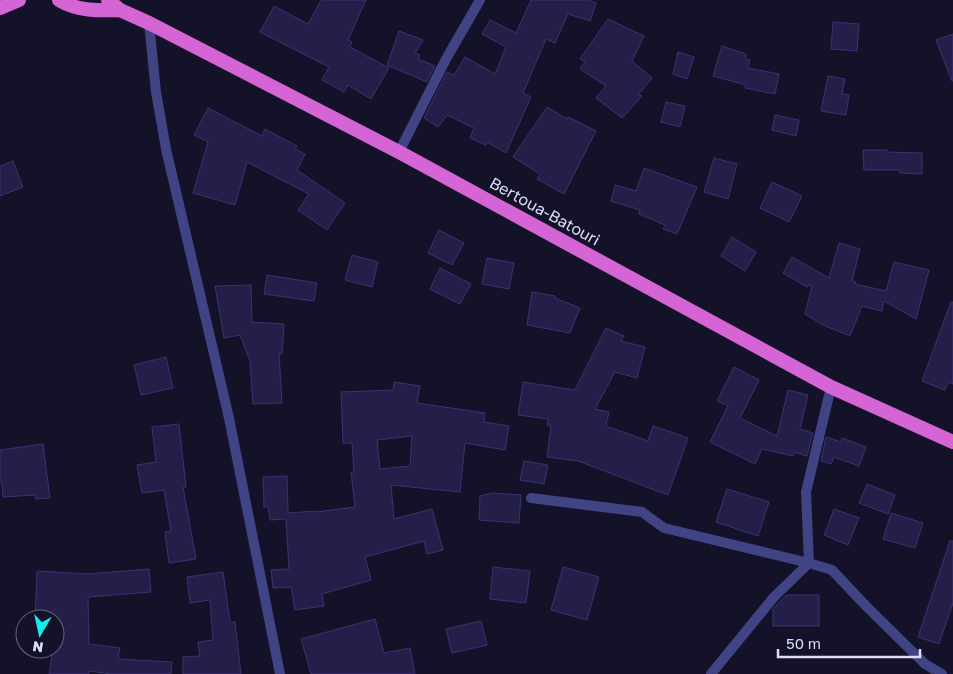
<svg xmlns="http://www.w3.org/2000/svg" width="953" height="674" viewBox="0 0 953 674" font-family="'Golos Text',sans-serif">
<rect width="100%" height="100%" fill="#141229"/>
<path fill="#241f48" stroke="#3a3373" fill-rule="evenodd" d="M321 0H366L348 40 352 42 350 47 389 68 371 99 348 85 344 92 322 80 329 67 260 32 274 6 308 24Z
M531 0H588L596 3 590 21 568 14 555 43 546 39 523 93 531 97 506 153 487 142 486 145 470 138 474 128 447 115 438 127 424 118 447 72 454 75 465 57 495 74 506 47 482 34 490 20 516 33Z
M608 19 644 36 632 61 652 78 638 95 642 96 622 118 596 98 606 86 580 69 585 62 580 59Z
M833 22 859 24 857 51 831 49Z
M399 31 423 40 415 53 420 55 418 59 435 66 427 82 387 65Z
M953 34V81H952L936 40Z
M722 46 746 54V59L750 60 748 68 779 74 775 94 745 88 746 85 713 76Z
M678 52 694 57 687 79 673 74Z
M828 76 845 79 842 94 849 95 846 115 821 111Z
M666 102 685 106 680 127 661 122Z
M547 107 567 119 568 117 596 131 564 194 537 179 540 174 513 157Z
M208 108 262 136 265 129 297 146 295 149 305 154 297 170 345 203 327 230 298 210 309 194 247 162 235 205 193 193 208 142 194 135Z
M775 115 799 120 796 136 772 130Z
M863 150H887V152L922 153V174L900 173V170H864Z
M714 158 737 164 728 199 704 192Z
M13 161 23 187 0 196V166Z
M644 168 697 187 677 234 663 229 665 225 639 214 640 210 611 201 615 185 636 191Z
M772 182 802 196 789 222 760 208Z
M439 230 464 243 452 265 428 253Z
M732 237 756 252 745 271 721 256Z
M839 243 860 249 852 281 856 282 855 284 886 291 894 262 929 270 916 319 884 301 882 311 862 306 850 336 823 325 805 314 812 286 808 285 807 287 783 273 792 257 829 278Z
M352 255 378 262 372 287 345 280Z
M487 258 514 263 509 289 482 284Z
M440 268 471 284 460 304 430 289Z
M267 275 317 283 314 301 264 294Z
M251 285 252 322 284 324 282 354H279L282 403 253 404 250 361 240 335 224 338 215 286Z
M532 292 555 296V298L580 308 570 333 527 325Z
M951 302H953V384L948 382 945 390 922 381Z
M606 328 624 336 621 341 645 347 637 378 615 372 595 409 609 412 606 426 648 441 653 426 688 438 668 495 578 461 547 457 551 426 547 425 548 419 518 415 523 382 575 390Z
M166 357 173 388 141 395 134 365Z
M734 367 759 380 740 418 777 436 788 390 808 395 800 429 813 433 807 456 794 452 793 456 762 449 755 464 710 442 728 406 717 401Z
M394 382 420 386 417 403 485 413 484 422 509 426 505 450 465 443 460 492 391 485 394 519 432 509 443 550 427 554 424 541 365 557 371 580 322 594 324 606 295 610 291 587 273 588 271 570 289 569 286 519 270 520 268 507H264L263 477 287 476 288 513 316 511V512L355 507 351 472H354L352 443H343L341 392 393 390ZM412 436 410 466 380 469 377 440Z
M179 424 186 487H183L196 559 169 563 165 532 171 531 164 490 142 493 137 465 156 462 152 427Z
M826 437 841 442 842 438 866 447 859 466 834 457 831 464 821 461Z
M43 444 50 498 36 499 35 495 3 497 2 482H0V450Z
M524 461 548 465 544 484 520 480Z
M867 484 895 495 888 514 859 503Z
M727 489 769 502 758 536 716 522Z
M493 493 521 495 519 523 479 520 480 496Z
M834 509 859 518 848 545 824 535Z
M891 513 923 523 915 548 883 539Z
M950 541H953V603L939 644 918 637Z
M493 567 530 571 526 603 490 599Z
M563 567 599 577 587 620 551 610Z
M149 569 151 592 88 597 89 644 120 648 118 659 172 662 171 674H111L89 671V674H49L53 649H55V619H35L37 571 88 574Z
M223 572 230 622H235L241 674H183V657L200 656 198 642 213 640 210 600 190 603 187 577Z
M786 595H819V626H773V609Z
M375 619 384 653 410 648 415 674H311L301 639Z
M481 621 487 645 452 653 446 629Z"/>
<g fill="none" stroke-linecap="round" stroke-linejoin="round">
<path stroke="#404384" stroke-width="10" d="M149 23 156 92 166 149 229 418 280 674
M399 152 446 59 480 0
M831 387 806 492 809 563 832 570 866 606 925 664 942 674
M531 498 642 512 664 528 809 563 774 597 711 674"/>
<path stroke="#d564d5" stroke-width="14" d="M59 0C77 11 99 11 120 10
M108 0 120 10 149 23 399 152 831 387 953 442
M0 8 19 0"/>
</g>
<g text-anchor="middle" stroke-width="4" stroke-linejoin="round" paint-order="stroke">
<g font-size="16" fill="#dddcfd" stroke="#141229">
<text transform="translate(545 211) rotate(29)" y="6">Bertoua-Batouri</text>
</g>
</g>
<g transform="translate(40 634) rotate(189)"><circle r="24" fill="#141229" stroke="#64637e"/>
<path d="M0-4L9 19L0 12L-9 19Z" fill="#14edf0"/>
<text y="-8" font-size="14" font-weight="bold" text-anchor="middle" fill="#dddcfd">N</text>
</g>
<path d="M778 649v8h142v-8" fill="none" stroke="#dddcfd" stroke-width="2.5"/>
<text x="786" y="649" font-size="15" fill="#dddcfd" stroke="#141229" stroke-width="4" paint-order="stroke">50 m</text>
</svg>
